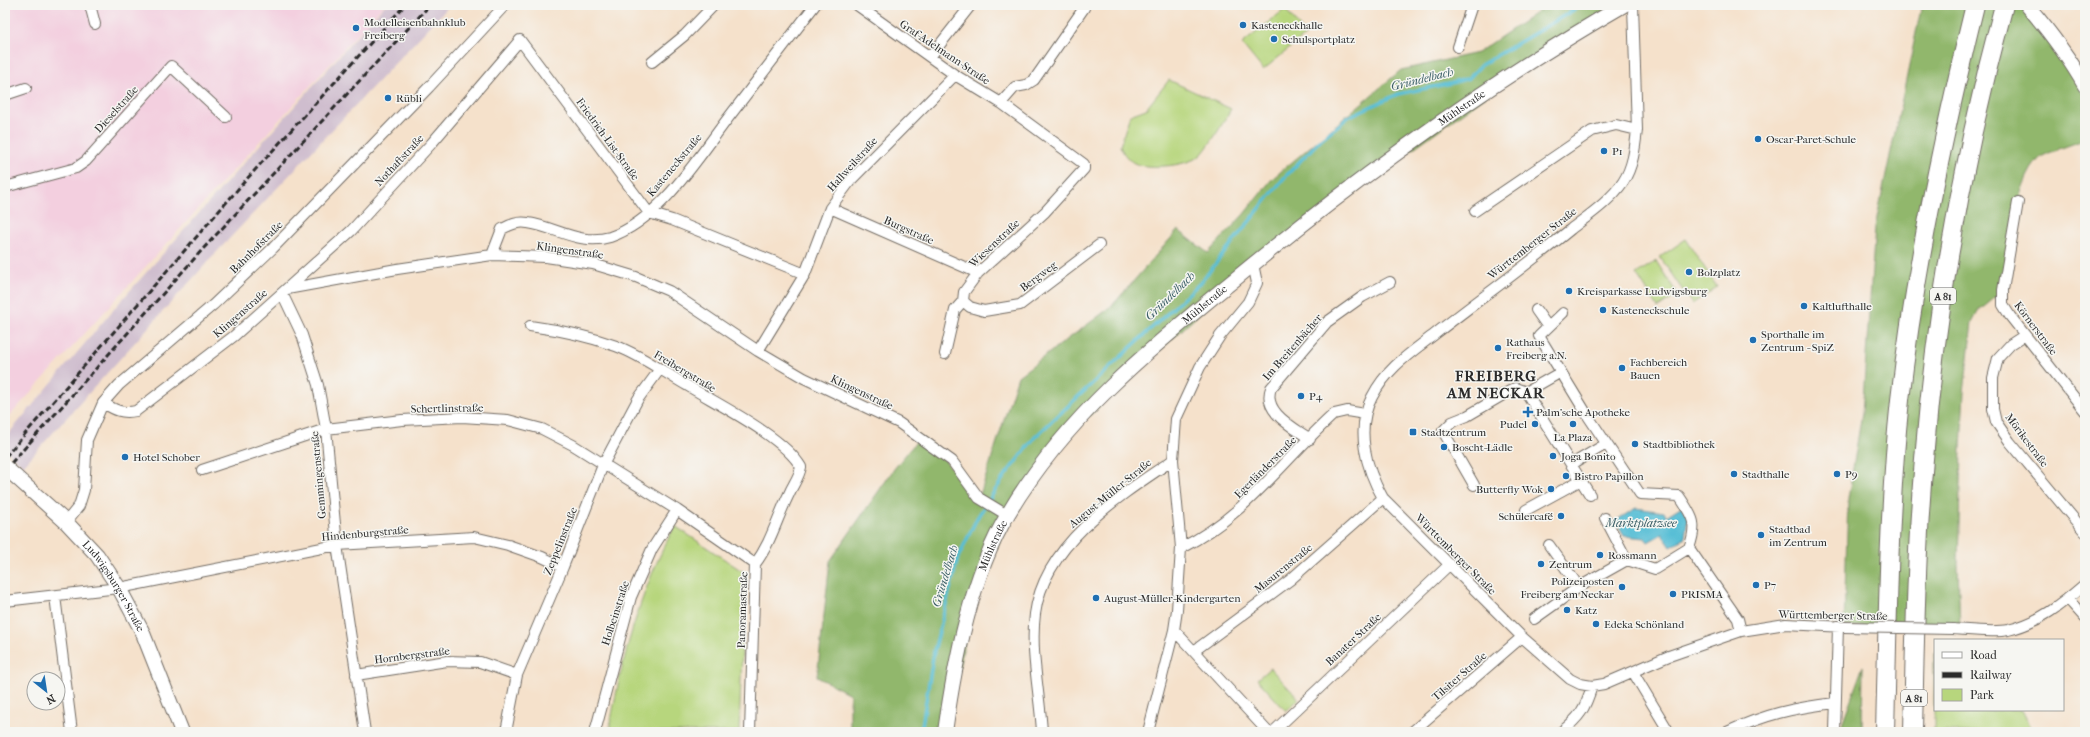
<svg xmlns="http://www.w3.org/2000/svg" width="2090" height="737" viewBox="0 0 2090 737" font-family="'IM FELL French Canon',serif">
<rect width="100%" height="100%" fill="#f6f6f2"/>
<filter id="ink" filterUnits="userSpaceOnUse"><feTurbulence type="fractalNoise" baseFrequency=".025" numOctaves="2"/><feDisplacementMap in="SourceGraphic" scale="8" xChannelSelector="R" yChannelSelector="G"/><feConvolveMatrix kernelMatrix="1 2 1 2 8 2 1 2 1" color-interpolation-filters="sRGB"/></filter>
<filter id="wash" filterUnits="userSpaceOnUse"><feTurbulence type="fractalNoise" baseFrequency=".012" numOctaves="4" result="noise"/><feDisplacementMap in="SourceGraphic" scale="16" xChannelSelector="R" yChannelSelector="G"/><feGaussianBlur stdDeviation="0.9" result="paint"/><feColorMatrix in="noise" values="0 0 0 0 0 0 0 0 0 0 0 0 0 0 0 0 0 1.4 0 .05"/><feComposite in="paint" operator="in"/></filter>
<g filter="url(#wash)">
<rect width="100%" height="100%" fill="#f5e1cb"/>
<path fill="#f3cfdf" d="M5 5H384L5 421Z"/>
<path fill="#cfbdce" d="M385 5H450L213 256 23 466 5 449V438L119 303Z"/>
<path fill="#b7d67d" stroke="#718054" d="M1285 9 1306 35 1263 70 1242 44Z
M1169 80 1231 109C1222 124 1213 141 1202 154 1191 166 1148 170 1134 163 1127 159 1123 153 1120 146L1130 115 1146 109Z
M1686 239 1717 287 1692 304 1660 257Z
M1656 261 1678 295 1658 308 1636 274Z
M675 526 745 573 739 732H609C621 661 640 589 675 526Z
M1934 652 1935 710H2022L2032 730 2040 732H1934Z
M1270 668 1299 699 1286 711 1257 679Z"/>
<path fill="#91b76c" stroke="#5e714c" d="M1548 5H1612L1253 264 1047 455 978 581 945 732H850V694L817 677 830 561 894 469 920 437 929 443 979 498 1018 376 1111 307 1178 230 1208 253 1244 214 1272 179 1401 70 1477 53Z
M1915 5H2027L2085 86V139C2075 144 2047 152 2040 158 2014 182 2009 255 2003 290L1979 310 1972 323 1964 392 1961 449 1958 564 1960 630 1844 626 1848 499 1862 413 1875 227 1921 9Z
M1863 666 1862 732H1839Z"/>
<path fill="#57bed5" stroke="#417480" d="M1682 506 1688 516 1685 537 1671 547 1662 534 1648 542 1645 538 1624 536 1615 521 1636 508 1664 512 1666 516Z"/>
<g fill="none" stroke-linecap="round" stroke-linejoin="round">
<path stroke="#57bed5" stroke-width="3.5" d="M921 732 934 651 958 558 977 518 1004 477 1035 437 1201 282 1284 178 1321 139 1350 116 1398 94 1452 83 1469 78 1481 65 1582 5"/>
</g>
</g>
<g filter="url(#ink)">
<g fill="none" stroke-linecap="round" stroke-linejoin="round">
<g stroke="#726b63" stroke-width="12">
<path id="street" d="M90 5 95 24
M857 5 955 75 1001 103 1084 164V169L1045 212 978 273 964 292 963 301 955 310 945 354
M1633 5 1637 130C1635 148 1633 167 1623 182 1610 201 1589 215 1571 229 1527 265 1480 299 1435 334 1409 354 1387 368 1372 397 1355 429 1366 469 1383 498L1522 637 1570 679 1580 684 1592 686 1604 684 1669 656 1741 631 1786 624 1845 627
M1458 47 1472 5
M930 57 971 5
M652 62 685 35 714 5
M5 95 26 88
M1001 103 1015 87 1026 85 1034 80 1084 8
M5 187 76 168 86 161 171 66 226 117
M2018 202 2003 290V305L2010 316 2085 411
M830 208 978 273
M1475 211 1592 131 1616 125 1637 130
M492 255 502 229C510 225 518 221 528 223 556 227 580 246 610 237 661 220 700 154 732 113 760 77 787 41 815 5
M287 289 397 269 492 255 546 257 593 264 636 277 669 291 758 351 804 378 899 423 952 461 979 498 1007 515
M282 293 302 335 318 385 326 429 337 545 365 732
M963 301 970 307 984 311 1020 305 1099 245
M1536 310 1548 327
M1563 313 1539 336 1586 413 1640 494 1679 496C1693 517 1698 523 1689 548L1655 569 1627 560 1605 518
M530 326C560 330 588 336 616 346 641 355 665 373 688 386 719 405 784 437 801 467 799 478 793 484 789 494 777 518 771 543 755 564L750 732
M2025 335 2011 344 1998 358 1993 378V409L1996 422 2010 442 2085 532
M758 351 805 274 830 208 851 180 955 75
M1526 392 1590 495
M103 403C115 410 122 414 136 411L234 336 351 231 431 144 520 40 649 213 672 220 805 274
M1310 439C1293 427 1262 412 1271 388L1327 322 1362 297 1390 282
M1572 464 1606 444
M202 470 326 429 402 420 462 417 508 420 542 429 573 445 677 510 755 564
M1474 485 1443 431 1452 422 1467 416 1515 388 1526 392 1561 372
M1526 510 1581 480
M66 522 79 506 84 490 87 440 103 403 119 385 213 305 273 248 429 87 505 5
M1549 545 1579 587
M1181 548C1245 517 1282 461 1334 414L1347 411 1365 414
M1689 548 1738 619 1741 631
M55 596 72 732
M2068 599 2085 618
M5 601 119 588 337 545 474 537 508 545 542 557 563 567
M1534 619 1579 587 1627 560
M1953 629C1969 630 1993 633 2008 630 2039 623 2062 604 2085 584
M1174 630 1268 732
M1194 651 1290 580 1383 498
M1633 672 1669 732
M356 675 447 661 480 662 517 675
M506 732 517 675 563 567 603 465 638 399 660 369
M595 732 631 597 652 549 677 510
M1042 732C1040 694 1030 652 1035 614 1044 544 1119 496 1173 460
M1148 732 1174 630 1177 610 1181 548 1173 460 1176 419 1200 367 1220 336 1248 302 1257 283 1253 264
M1273 732 1450 564
M1412 732 1522 637
M1561 732C1580 717 1585 709 1592 686
M1727 732C1766 714 1793 708 1835 703
M1835 732 1838 626"/>
</g>
<g stroke="#726b63" stroke-width="16">
<g id="secondary">
<path d="M2027 5C2049 31 2069 57 2085 86"/>
<path id="s1" d="M15 476 66 522 97 555 119 588 142 631 182 732"/>
<path id="s2" d="M945 732C955 661 971 576 1008 514 1064 419 1150 348 1234 280 1357 178 1485 85 1624 5"/>
</g>
</g>
<g stroke="#726b63" stroke-width="20">
<path id="highway" d="M1885 732C1888 621 1888 510 1900 400 1915 267 1943 135 1975 5
M1913 732C1915 641 1916 550 1924 459 1936 306 1964 153 2004 5"/>
</g>
<use href="#street" stroke="#fff" stroke-width="10"/>
<use href="#secondary" stroke="#fff" stroke-width="14"/>
<use href="#highway" stroke="#fff" stroke-width="18"/>
<path stroke="#2b2b2b" stroke-width="3" stroke-dasharray="6 3" stroke-linecap="butt" d="M5 457 245 181 405 5
M5 470 202 250 430 5"/>
<g stroke="#726b63" stroke-width="12" stroke-linecap="butt">
<path id="street-bridge" d="M1845 627 1953 629"/>
</g>
<g stroke="#726b63" stroke-width="16" stroke-linecap="butt">
<path id="secondary-bridge" d="M5 467 15 476"/>
</g>
<use href="#street-bridge" stroke="#fff" stroke-width="10"/>
<use href="#secondary-bridge" stroke="#fff" stroke-width="14"/>
</g>
</g>
<g fill="#1f6fb2" stroke="#f6f6f2" stroke-width="1.5">
<circle cx="1243" cy="25" r="4"/>
<circle cx="356" cy="28" r="4"/>
<circle cx="1274" cy="39" r="4"/>
<circle cx="388" cy="98" r="4"/>
<circle cx="1758" cy="139" r="4"/>
<circle cx="1604" cy="151" r="4"/>
<circle cx="1689" cy="272" r="4"/>
<circle cx="1569" cy="291" r="4"/>
<circle cx="1804" cy="306" r="4"/>
<circle cx="1603" cy="310" r="4"/>
<circle cx="1753" cy="340" r="4"/>
<circle cx="1498" cy="348" r="4"/>
<circle cx="1622" cy="368" r="4"/>
<circle cx="1301" cy="396" r="4"/>
<path d="M1526 406h4v4h4v4h-4v4h-4v-4h-4v-4h4z"/>
<circle cx="1535" cy="424" r="4"/>
<circle cx="1573" cy="424" r="4"/>
<rect x="1409" y="428" width="8" height="8" rx="2"/>
<circle cx="1635" cy="444" r="4"/>
<circle cx="1444" cy="447" r="4"/>
<circle cx="1553" cy="456" r="4"/>
<circle cx="125" cy="457" r="4"/>
<circle cx="1734" cy="474" r="4"/>
<circle cx="1837" cy="474" r="4"/>
<circle cx="1566" cy="476" r="4"/>
<circle cx="1551" cy="489" r="4"/>
<circle cx="1561" cy="516" r="4"/>
<circle cx="1761" cy="535" r="4"/>
<circle cx="1600" cy="555" r="4"/>
<circle cx="1541" cy="564" r="4"/>
<circle cx="1756" cy="585" r="4"/>
<circle cx="1622" cy="587" r="4"/>
<circle cx="1673" cy="594" r="4"/>
<circle cx="1096" cy="598" r="4"/>
<circle cx="1567" cy="610" r="4"/>
<circle cx="1596" cy="624" r="4"/>
</g>
<g text-anchor="middle" stroke-width="3" stroke-linejoin="round" paint-order="stroke">
<g fill="#f6f6f2" stroke="#686867" stroke-width="1">
<rect x="1930" y="288" width="26" height="16" rx="3"/>
<rect x="1901" y="690" width="26" height="16" rx="3"/>
</g>
<g font-size="10" font-weight="bold" fill="#2b2b2b">
<text x="1943" y="300">A 81</text>
<text x="1914" y="702">A 81</text>
</g>
<g font-size="11" fill="#2b2b2b" stroke="#f6f6f2" text-anchor="start">
<text x="364" y="26">Modelleisenbahnklub<tspan x="364" dy="13">Freiberg</tspan></text>
<text x="1251" y="29">Kasteneckhalle</text>
<text x="1282" y="43">Schulsportplatz</text>
<text x="396" y="102">Rübli</text>
<text x="1766" y="143">Oscar-Paret-Schule</text>
<text x="1612" y="155">P1</text>
<text x="1697" y="276">Bolzplatz</text>
<text x="1577" y="295">Kreisparkasse Ludwigsburg</text>
<text x="1812" y="310">Kaltlufthalle</text>
<text x="1611" y="314">Kasteneckschule</text>
<text x="1761" y="338">Sporthalle im<tspan x="1761" dy="13">Zentrum - SpiZ</tspan></text>
<text x="1506" y="346">Rathaus<tspan x="1506" dy="13">Freiberg a.N.</tspan></text>
<text x="1630" y="366">Fachbereich<tspan x="1630" dy="13">Bauen</tspan></text>
<text x="1309" y="400">P4</text>
<text x="1536" y="416">Palm'sche Apotheke</text>
<text x="1527" y="428" text-anchor="end">Pudel</text>
<text x="1421" y="436">Stadtzentrum</text>
<text x="1573" y="441" text-anchor="middle">La Plaza</text>
<text x="1643" y="448">Stadtbibliothek</text>
<text x="1452" y="451">Boscht-Lädle</text>
<text x="1561" y="460">Joga Bonito</text>
<text x="133" y="461">Hotel Schober</text>
<text x="1742" y="478">Stadthalle</text>
<text x="1845" y="478">P9</text>
<text x="1574" y="480">Bistro Papillon</text>
<text x="1543" y="493" text-anchor="end">Butterfly Wok</text>
<text x="1553" y="520" text-anchor="end">Schülercafé</text>
<text x="1769" y="533">Stadtbad<tspan x="1769" dy="13">im Zentrum</tspan></text>
<text x="1608" y="559">Rossmann</text>
<text x="1549" y="568">Zentrum</text>
<text x="1614" y="585" text-anchor="end">Polizeiposten<tspan x="1614" dy="13">Freiberg am Neckar</tspan></text>
<text x="1764" y="589">P7</text>
<text x="1681" y="598">PRISMA</text>
<text x="1104" y="602">August-Müller-Kindergarten</text>
<text x="1575" y="614">Katz</text>
<text x="1604" y="628">Edeka Schönland</text>
</g>
<g font-size="11" fill="#2b2b2b" stroke="#f6f6f2">
<text transform="translate(945 52) rotate(34)" y="4">Graf-Adelmann-Straße</text>
<text dy="4" stroke="none"><textPath href="#s2" startOffset="841">Mühlstraße</textPath></text>
<text transform="translate(116 109) rotate(-48)" y="4">Dieselstraße</text>
<text transform="translate(608 139) rotate(54)" y="4">Friedrich-List-Straße</text>
<text transform="translate(399 160) rotate(-47)" y="4">Nothaftstraße</text>
<text transform="translate(852 164) rotate(-48)" y="4">Hallweilstraße</text>
<text transform="translate(674 165) rotate(-50)" y="4">Kasteneckstraße</text>
<text transform="translate(909 230) rotate(24)" y="4">Burgstraße</text>
<text transform="translate(994 243) rotate(-43)" y="4">Wiesenstraße</text>
<text transform="translate(1532 243) rotate(-38)" y="4">Württemberger Straße</text>
<text transform="translate(256 247) rotate(-45)" y="4">Bahnhofstraße</text>
<text transform="translate(570 250) rotate(8)" y="4">Klingenstraße</text>
<text transform="translate(1038 276) rotate(-37)" y="4">Bergweg</text>
<text dy="4" stroke="none"><textPath href="#s2" startOffset="517">Mühlstraße</textPath></text>
<text transform="translate(240 313) rotate(-41)" y="4">Klingenstraße</text>
<text transform="translate(2036 328) rotate(53)" y="4">Körnerstraße</text>
<text transform="translate(1292 347) rotate(-49)" y="4">Im Breitenbächer</text>
<text transform="translate(685 371) rotate(31)" y="4">Freibergstraße</text>
<text transform="translate(862 392) rotate(25)" y="4">Klingenstraße</text>
<text transform="translate(447 408) rotate(-1)" y="4">Schertlinstraße</text>
<text transform="translate(2027 440) rotate(53)" y="4">Mörikestraße</text>
<text transform="translate(1265 467) rotate(-45)" y="4">Egerländerstraße</text>
<text transform="translate(318 475) rotate(-95)" y="4">Gemmingenstraße</text>
<text transform="translate(1110 493) rotate(-39)" y="4">August-Müller-Straße</text>
<text transform="translate(365 533) rotate(-5)" y="4">Hindenburgstraße</text>
<text transform="translate(560 541) rotate(-68)" y="4">Zeppelinstraße</text>
<text dy="4" stroke="none"><textPath href="#s2" startOffset="193">Mühlstraße</textPath></text>
<text transform="translate(1456 554) rotate(45)" y="4">Württemberger Straße</text>
<text transform="translate(1283 568) rotate(-39)" y="4">Masurenstraße</text>
<text dy="4" stroke="none"><textPath href="#s1" startOffset="149">Ludwigsburger Straße</textPath></text>
<text transform="translate(742 610) rotate(-88)" y="4">Panoramastraße</text>
<text transform="translate(615 613) rotate(-72)" y="4">Holbeinstraße</text>
<text transform="translate(1833 615) rotate(1)" y="4">Württemberger Straße</text>
<text transform="translate(1353 639) rotate(-43)" y="4">Banater Straße</text>
<text transform="translate(412 655) rotate(-7)" y="4">Hornbergstraße</text>
<text transform="translate(1459 676) rotate(-41)" y="4">Tilsiter Straße</text>
</g>
<g font-size="12" font-style="italic" fill="#3a5e66" stroke="#f6f6f2">
<text transform="translate(1422 79) rotate(-14)" y="4">Gründelbach</text>
<text transform="translate(1170 296) rotate(-44)" y="4">Gründelbach</text>
<text x="1641" y="527">Marktplatzsee</text>
<text transform="translate(945 576) rotate(-73)" y="4">Gründelbach</text>
</g>
<g font-size="15" font-weight="bold" letter-spacing="1" fill="#2b2b2b" stroke="#f6f6f2">
<text x="1496" y="381">FREIBERG<tspan x="1496" dy="17">AM NECKAR</tspan></text>
</g>
</g>
<rect width="2090" height="737" fill="none" stroke="#f6f6f2" stroke-width="20"/>
<rect x="1934" y="639" width="130" height="72" fill="#f6f6f2" stroke="#a5a5a2"/>
<rect x="1942" y="652" width="20" height="6" fill="#ffffff" stroke="#a5a5a2"/>
<text x="1970" y="659" font-size="12" fill="#2b2b2b">Road</text>
<rect x="1942" y="672" width="20" height="6" fill="#2b2b2b" stroke="#a5a5a2"/>
<text x="1970" y="679" font-size="12" fill="#2b2b2b">Railway</text>
<rect x="1942" y="689" width="20" height="12" fill="#b7d67d" stroke="#a5a5a2"/>
<text x="1970" y="699" font-size="12" fill="#2b2b2b">Park</text>
<g transform="translate(46 691) rotate(150)"><circle r="19" fill="#f6f6f2" stroke="#a5a5a2"/>
<path d="M0-3L7 15L0 10L-7 15Z" fill="#1f6fb2"/>
<text y="-6" font-size="11" font-weight="bold" text-anchor="middle" fill="#2b2b2b">N</text>
</g>
</svg>
